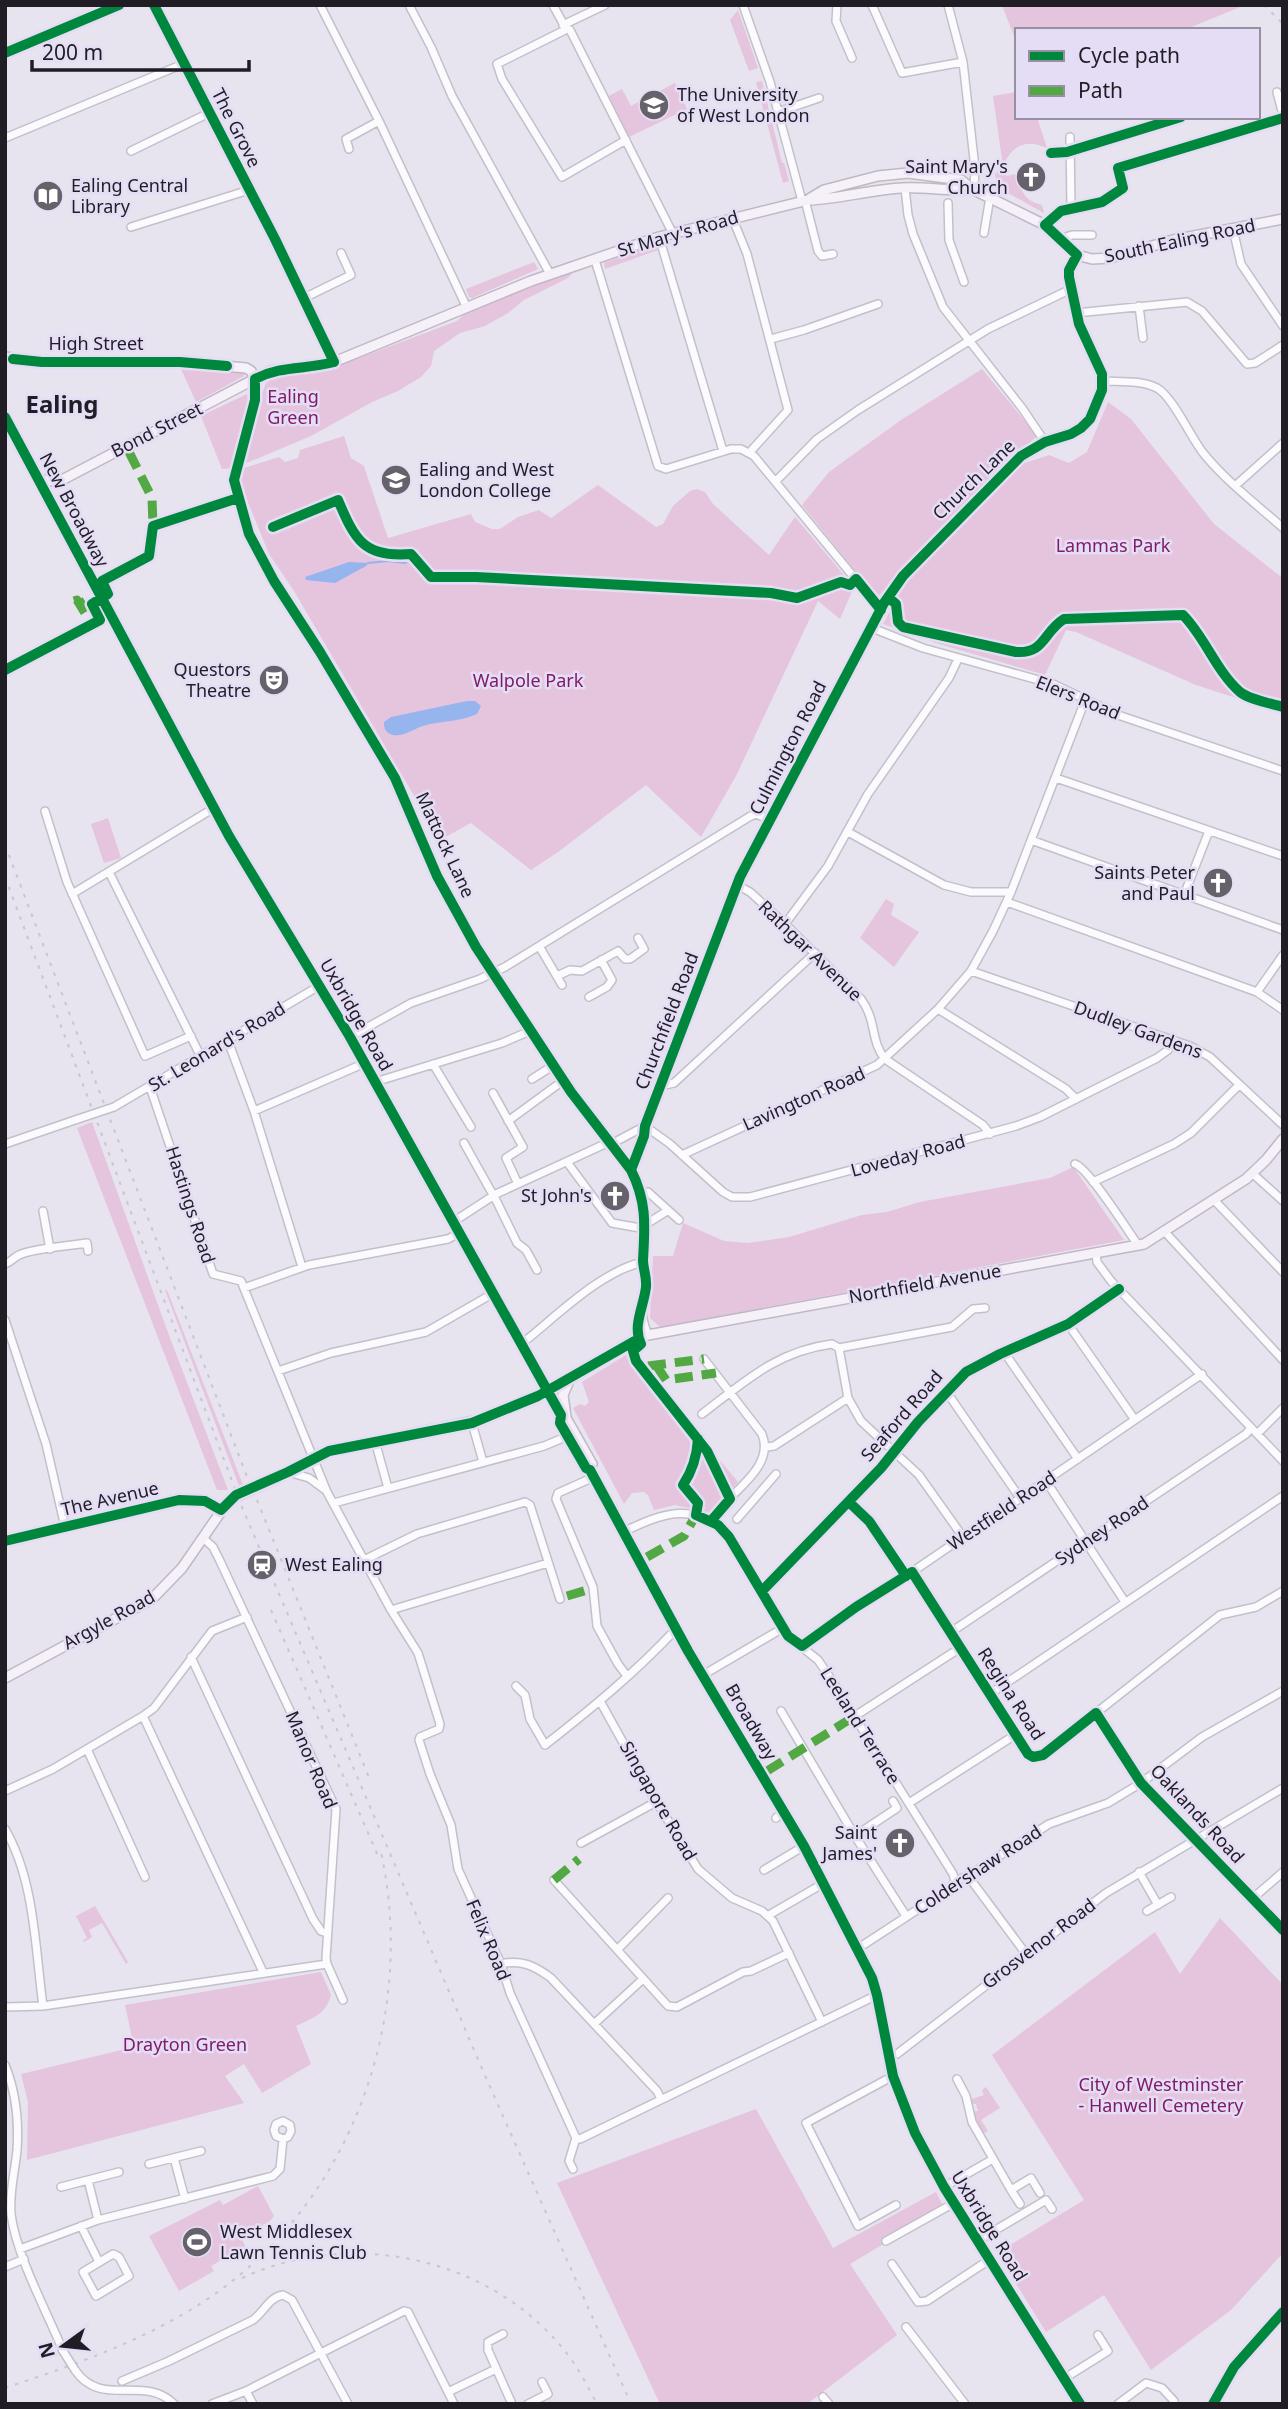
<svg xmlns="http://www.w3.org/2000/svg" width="1288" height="2409" viewBox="0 0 1288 2409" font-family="'Noto Sans',sans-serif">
<rect width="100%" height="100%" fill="#e7e3ef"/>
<path fill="#e5c4dd" d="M1002 5H1245L1184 30H1017V44Z
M738 10 758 68 749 71 730 20Z
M762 81 782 163H784L789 181 783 183 756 82Z
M675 83 687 109 629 137 609 96 622 89 631 106Z
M1017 92V117H1037L1047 148C1025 138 1012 146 1003 166L993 96Z
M1003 171 1007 176 1015 174C1022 190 1023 201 1042 205L1044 213 997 187 995 173Z
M656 243 658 250 605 269 604 263Z
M534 262 538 269 472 298 469 297 466 289Z
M573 272 568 278 524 300 508 313 485 326 460 333 434 351 431 366 421 377 398 391 372 402 311 436 242 465 264 388 266 383 276 377 330 369 457 321 473 306Z
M181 369 244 372V376L196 402Z
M982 369 1037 436 932 536 877 598 802 505 829 472 901 420Z
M247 394 249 403 233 468 222 469 201 416Z
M1108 402 1131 419 1214 524 1280 576 1283 572V713L1196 685 1076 632 1066 630 1045 675 939 644 883 624 907 579 981 499 1016 466 1049 455 1069 463 1087 452Z
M344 436 351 458 364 466 388 538 471 514 475 522 492 529H500L518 517 539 510 551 518 598 485 656 527 663 524 673 506 690 491 697 489 705 492 713 504 769 555 795 517 854 587 840 619 818 601 736 776 701 837 646 785 558 852 531 870 471 823 440 840 294 591 269 554 238 478 241 469 279 457 285 462 298 458 300 450Z
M108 818 121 858 104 863 91 824Z
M886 899 894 904 891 915 919 932 894 967 860 938Z
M92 1122 167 1330 228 1490H217L77 1128Z
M1071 1168H1074L1124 1240 660 1327 650 1318 653 1256H673L683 1223 724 1241 748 1243 789 1237 862 1215 887 1212 920 1202 1050 1178Z
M165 1290H167L243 1485 239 1486Z
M634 1350 669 1399 738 1482 711 1511 706 1512 675 1505 654 1510 648 1495 644 1492 632 1493 624 1504 573 1408 580 1404 585 1406 589 1402 582 1382Z
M95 1906 128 1962 126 1964 102 1923 89 1930 92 1937 84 1942 83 1940 87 1938 76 1916Z
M1220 1918 1283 1985V2253L1231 2310 1151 2370 1104 2295 1046 2332 997 2253 1084 2200 992 2055 1155 1932 1180 1974Z
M321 1972 331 1995C326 2014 313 2018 296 2026L311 2064 262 2093 244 2064 225 2076 244 2103 27 2160 28 2102 21 2074 134 2047 125 2005Z
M986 2087 1000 2108 981 2120 988 2131 982 2134 973 2112 978 2111 976 2104H972V2099L984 2095 982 2090Z
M756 2109 833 2248 936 2192 944 2208 850 2264 897 2335 807 2404H660L557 2183Z
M258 2186 274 2216 270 2221 241 2237 245 2246 211 2266 214 2271 179 2291 149 2236 220 2200 223 2205Z"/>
<path fill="#96b4ee" d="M349 562 368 563 366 566 335 583 306 580 305 577Z
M467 701H475L481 706 477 714C458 723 439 720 420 727 413 730 401 737 393 735 385 733 384 728 384 722L391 717Z"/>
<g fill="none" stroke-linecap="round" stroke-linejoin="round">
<path stroke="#96b4ee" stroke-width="2" d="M368 563 388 561 405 563 418 554"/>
<g stroke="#c3c0ca" stroke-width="10">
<path id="minor" d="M154 5 289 267
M320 5 379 121 467 308
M409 5 431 47 452 96 550 274
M553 5 565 27 570 30 672 232
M743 5 770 82 802 201
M837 5 836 21 852 58
M872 5 902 73 963 62
M948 5 963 62 975 168 974 189
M563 25 605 5
M567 29 497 64 502 79 562 177 626 140
M5 53 119 5
M1277 92 1283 115
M778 112 819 98
M1070 137 1071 207
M5 138 183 64
M349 149 346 139 379 121
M131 151 209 113
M905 188 908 215 913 234 943 307 1022 408 1045 442
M805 200 818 251 822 256 833 254
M948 203 949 240 964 282
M732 217 747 254 788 410 749 453
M1045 225 1061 211 1102 202 1123 188 1118 168 1283 118
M131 227 249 190
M1233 229 1241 264 1283 326
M984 233 990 197
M659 237 723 451
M1060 239 1072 235H1092
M595 260 658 466 666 469 731 449H741L754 456 881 610
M292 273 334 362
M304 298 351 275 341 253
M1139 306 1143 338
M1076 313 1187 302 1202 311 1247 364 1255 363 1283 345
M771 339 804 330 878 304
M255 379V400L234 480 249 534 274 581 320 652 395 778 437 876 476 947 571 1092 631 1170C648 1203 644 1225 643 1260 643 1269 647 1278 646 1287 643 1310 639 1312 648 1335
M1103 381C1120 382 1142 380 1157 388 1173 397 1191 438 1204 454 1226 481 1256 504 1283 528
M776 481 817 439 858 410 988 329 1071 289
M1235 486 1283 443
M872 628 923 648 1053 684 1121 716 1283 771
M5 670 110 614
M1056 778 1283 856
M45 811 67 882 145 1056 191 1036
M848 832 944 885 971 892H1011
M1031 840 1283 930
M109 872 201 1057
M737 885 750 892 785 924 861 999C877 1020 870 1041 885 1059L983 1125 990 1134
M72 894 214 808
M1184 895 1209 831
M1007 902 1257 992 1283 1010
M785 924 828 866 868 794 949 678 958 659
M539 946 562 985
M971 971 1190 1046 1210 1057 1283 1125
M557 976 570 970 582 971 618 951 625 959H630L644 949 638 938
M1257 992 1283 955
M589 997 607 987 612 980 601 960
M938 1009 1066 1089 1076 1099
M350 1037 411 1003 480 979 505 967 749 817 755 814 770 819
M228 1041 254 1111 302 1267
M433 1064 471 1127
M532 1079 554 1065
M375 1082 502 1043 530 1031
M661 1086 674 1083 815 953
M150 1087 213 1274 241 1281 327 1492 391 1610 418 1653 440 1724 439 1729 420 1737 419 1740 430 1774 451 1825 458 1869 501 1964 510 1993 576 2138
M493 1093 523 1147 506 1158 518 1184
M114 1107 319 986
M254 1111 365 1063
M508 1121 564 1080
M645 1126 670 1144 723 1192 732 1197H750L1016 1126 1040 1117 1157 1058 1168 1050 1174 1040
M464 1143 497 1202 517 1243 526 1250 537 1270
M5 1144 78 1119
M682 1155 877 1065 938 1009 971 971 993 931 1011 892 1086 698
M567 1162 612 1223 640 1228 667 1211
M1075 1164C1088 1168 1126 1228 1136 1242V1246
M631 1170 644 1136 645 1126 740 877 884 603 903 576 1021 456 1045 442 1071 434 1081 428 1090 419 1102 390V374L1079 324 1069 277V270L1077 255
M1253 1174 1283 1201
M1093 1182 1174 1144 1191 1133 1239 1085
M642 1195 648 1192 679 1220
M1215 1201 1283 1272
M43 1211 50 1249
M453 1222 496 1194 605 1144 615 1142 645 1126
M1165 1232 1283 1360
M1096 1253 1097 1262 1111 1281 1283 1461
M5 1264C11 1262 13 1258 19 1255 34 1248 69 1246 87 1243L88 1251
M244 1288 309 1265 448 1239 459 1233
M5 1320 46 1444 65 1527
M1068 1324 1135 1420
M520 1345C555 1318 599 1272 643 1262
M839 1348 952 1327 973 1309 985 1308
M1004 1352 1078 1459
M704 1359 762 1434C776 1470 726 1493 711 1521
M278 1371 331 1353 426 1332 492 1294
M946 1391 1020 1498
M702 1414C744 1382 777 1351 832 1344L839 1348 848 1398 861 1421 919 1475 963 1537
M472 1423 483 1462
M1257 1434 1283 1408
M375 1441 388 1488
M767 1447 774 1446 848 1398
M288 1472 309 1478 324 1489
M594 1477 558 1493 556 1499 593 1587 597 1626 618 1664 627 1676
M1046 1481 1125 1602
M849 1502 869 1521 906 1576
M334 1503 544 1446 568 1436
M737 1519 776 1474
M623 1532C663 1513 695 1500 729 1537L788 1636 818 1660 831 1679 953 1874 955 1881
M203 1538 213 1547 220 1561 336 1809 326 1958 327 1964 343 2000
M5 1541 179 1500 205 1501 221 1510
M364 1560 417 1534 525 1502 530 1505 560 1599
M912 1572 947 1628 954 1630 1246 1434 1251 1428
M762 1591 881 1468 918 1422 966 1372 1000 1354 1068 1324 1119 1289
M391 1610 548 1563
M954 1640 1022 1746 1033 1757 1043 1755 1220 1615 1256 1607 1283 1591
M802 1646 856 1607 912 1572 1202 1374
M191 1657 313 1919 321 1931 327 1933
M703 1675 783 1628
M516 1686 525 1695 530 1719 545 1745C591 1709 636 1672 676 1629
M990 1694 1283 1496
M600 1701 651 1793 698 1869 732 1898 762 1911 773 1921 822 2022
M781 1711 855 1836 906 1916
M1096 1713 1141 1783 1283 1930
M143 1716 263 1972
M855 1716 960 1648
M87 1749 145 1877
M5 1791 53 1769 143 1716 154 1708 212 1631 247 1617
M909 1803 1015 1735
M776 1818 777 1817
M5 1829C35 1881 35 1948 43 2006
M855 1836 897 1808 893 1801
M581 1843 656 1802
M764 1870 804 1846
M1139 1872 1158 1905
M968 1876 1026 1954
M554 1880 668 2006 677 2007 743 1972 751 1971 789 1953
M1253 1898 1283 1872
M1147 1911 1171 1897
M769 1915 824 1883
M618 1949 668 1898
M857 1949 949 1889 955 1881 968 1876 1049 1824 1108 1803 1141 1783 1202 1737 1283 1691
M501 1964C521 1959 535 1966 551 1978L657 2091 661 2099
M5 2007 43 2006 327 1964
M594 2024 643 1979
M889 2057 897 2054 1106 1893 1283 1788
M5 2065C16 2092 19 2120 17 2150 15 2172 9 2192 11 2214 16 2255 47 2312 63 2351
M893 2076 806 2123 858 2226 896 2205
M957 2079 966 2096 972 2122 1011 2190 1031 2178 1040 2193
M576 2138 580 2139 877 1995
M174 2158 185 2199
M149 2164 201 2151
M573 2169 569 2161 576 2138
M88 2180 98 2220
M61 2187 119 2172
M944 2187 993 2159
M1011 2190 1020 2204
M81 2226 99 2262
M886 2241 954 2203
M977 2241 1046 2200 1052 2209
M20 2249 98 2220 273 2176 280 2169 283 2139 288 2137 291 2131 290 2125 283 2121 276 2124 274 2130 276 2136 283 2139
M113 2254 119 2257 129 2276 96 2296 83 2272Z
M892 2264 918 2302 927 2301 989 2260
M5 2267 24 2259
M906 2327 965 2404
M503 2334 488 2342V2350L512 2404
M75 2370C101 2409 145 2374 174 2404
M1065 2378 1108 2351 1098 2335
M122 2381 169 2361 253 2320C264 2312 269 2297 283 2295L292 2300 348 2404
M246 2391 253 2404
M448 2392 496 2369
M823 2397 829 2404
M212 2404 246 2391 404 2311 408 2312 454 2404
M528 2404 548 2394 542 2382
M1118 2404 1146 2383 1162 2388 1174 2401
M1213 2404 1234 2367 1283 2312"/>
</g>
<g stroke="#c0b8c5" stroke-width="12">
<path id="major" d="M809 199 824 190 878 176 908 173 961 180 972 189 1045 225 1077 255 1092 259 1110 258 1173 240 1283 219
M5 357 42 362H180L246 368 251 371 255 379
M5 417 229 836 350 1037 561 1415 560 1423 586 1468 590 1470 688 1651 804 1846 872 1978 877 1995 893 2076 915 2133 944 2187 1080 2404
M38 480 60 481 270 371C291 366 312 368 334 362L531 281 659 237 808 200C839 199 869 190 901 188 924 186 949 192 972 189
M561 1415 566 1418 592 1464 590 1470
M566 1417 563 1395 569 1381
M277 1478 329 1451 479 1420 555 1388 633 1341 648 1335 1144 1244 1246 1179 1266 1160 1283 1139
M5 1678 152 1599 182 1568 229 1500"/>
</g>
<use href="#minor" stroke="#fbfbfd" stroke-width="7"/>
<use href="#major" stroke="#f6f1f8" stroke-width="9"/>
<path stroke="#c8c7ca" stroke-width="2" stroke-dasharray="3.5 7" stroke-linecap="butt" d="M1264 5 1283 24
M5 845 249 1482
M5 877 241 1505 483 2071 631 2404
M257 1500 370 1780
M271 1610 379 1858
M242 2278C348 2229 483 2255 560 2345 575 2362 586 2383 597 2404
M5 2388C77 2364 149 2339 212 2296 354 2198 418 2013 380 1848"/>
<g stroke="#c3c0ca" stroke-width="10" stroke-linecap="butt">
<path id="minor-bridge" d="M78 1119 114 1107
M63 2351 75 2370"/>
</g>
<g stroke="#c0b8c5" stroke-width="12" stroke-linecap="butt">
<path id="major-bridge" d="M229 1500 277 1478"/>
</g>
<use href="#minor-bridge" stroke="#fbfbfd" stroke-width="7"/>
<use href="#major-bridge" stroke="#f6f1f8" stroke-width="9"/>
<path stroke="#52a944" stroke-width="9" stroke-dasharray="18 9" stroke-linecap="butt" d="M129 452 152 498 153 526
M74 601 77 600 85 613 87 612 82 603 85 601
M656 1365 666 1380 716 1373
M648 1366 704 1359
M647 1557 684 1536 696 1515
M567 1596 587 1590
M767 1771 855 1716
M554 1880 579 1859"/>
<g stroke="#e5ddf5" stroke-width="15">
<path id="cycleway" d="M154 5 275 239 334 362C305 370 282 365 255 379V400L234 480 249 534 274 581 320 652 395 778 437 876 476 947 571 1092 631 1170C647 1202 645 1225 643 1260 643 1269 647 1277 646 1287 644 1306 632 1326 641 1344L633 1351 636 1361 707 1451 730 1499 711 1521
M5 53 119 5
M1051 153 1067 152 1181 117
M13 359 42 362H180L227 366
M5 417 229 836 350 1037 561 1415 560 1423 586 1468 590 1470 688 1651 804 1846 872 1978 877 1995 893 2076 915 2133 944 2187 1080 2404
M273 527 338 500C355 540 364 558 411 554L431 577H476L771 593 797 598 841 582 850 585 856 579 881 610
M888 597 896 604 898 622 903 627 1016 652C1045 654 1043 632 1064 619L1183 615C1205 637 1216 671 1240 692 1250 700 1270 703 1283 707
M5 670 100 620 92 604 108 594 102 581 149 556 153 526 238 498
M631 1170 644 1136 645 1126 740 877 884 603 903 576 1021 456 1045 442 1071 434 1081 428 1090 419 1102 390V374L1079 324 1069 277V270L1077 255 1045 225 1061 211 1102 202 1123 188 1118 168 1283 118
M698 1439C697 1456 693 1470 683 1485L698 1503 696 1515 718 1525 729 1537 788 1636 802 1646 856 1607 912 1572 1028 1754 1033 1757 1043 1755 1096 1713 1141 1783 1283 1930
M849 1502 869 1521 906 1576
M5 1541 179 1500 205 1501 221 1510 236 1495 288 1472 329 1451 472 1423 538 1396 638 1339
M762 1591 881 1468 918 1422 966 1372 1000 1354 1068 1324 1119 1289
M1213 2404 1234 2367 1283 2312"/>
</g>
<use href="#cycleway" stroke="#00873e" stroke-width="10"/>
</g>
<defs>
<g id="university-disc" transform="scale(1.575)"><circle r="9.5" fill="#66626c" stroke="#e5ddf5"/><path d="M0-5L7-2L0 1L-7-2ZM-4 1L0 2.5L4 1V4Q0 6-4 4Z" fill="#fff"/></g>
<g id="church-disc" transform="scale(1.575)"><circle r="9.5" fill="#66626c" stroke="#e5ddf5"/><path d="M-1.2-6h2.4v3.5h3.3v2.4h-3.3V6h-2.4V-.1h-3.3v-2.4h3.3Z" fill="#fff"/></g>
<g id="library-disc" transform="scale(1.575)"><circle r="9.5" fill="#66626c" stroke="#e5ddf5"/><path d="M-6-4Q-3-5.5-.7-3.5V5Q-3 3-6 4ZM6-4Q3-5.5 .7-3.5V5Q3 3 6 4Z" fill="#fff"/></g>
<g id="theatre-disc" transform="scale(1.575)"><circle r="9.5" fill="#66626c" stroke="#e5ddf5"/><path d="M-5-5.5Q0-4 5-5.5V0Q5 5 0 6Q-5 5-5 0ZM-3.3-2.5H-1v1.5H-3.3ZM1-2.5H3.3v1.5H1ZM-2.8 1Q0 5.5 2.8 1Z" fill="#fff"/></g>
<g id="station-disc" transform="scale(1.575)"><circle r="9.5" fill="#66626c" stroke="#e5ddf5"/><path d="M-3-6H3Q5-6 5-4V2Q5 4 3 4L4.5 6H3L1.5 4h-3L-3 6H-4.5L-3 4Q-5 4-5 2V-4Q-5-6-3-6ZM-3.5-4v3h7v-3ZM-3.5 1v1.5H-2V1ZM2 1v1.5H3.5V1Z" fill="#fff"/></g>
<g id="stadium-disc" transform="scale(1.575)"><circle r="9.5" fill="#66626c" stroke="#e5ddf5"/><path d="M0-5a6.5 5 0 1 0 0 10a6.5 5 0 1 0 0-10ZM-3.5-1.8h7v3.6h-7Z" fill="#fff"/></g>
</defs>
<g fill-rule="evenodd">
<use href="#university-disc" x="654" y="105"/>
<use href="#church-disc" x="1031" y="177"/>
<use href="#library-disc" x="48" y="196"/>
<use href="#university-disc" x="396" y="480"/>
<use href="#theatre-disc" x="274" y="680"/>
<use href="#church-disc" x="1218" y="883"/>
<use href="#church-disc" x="615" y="1196"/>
<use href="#station-disc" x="262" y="1565"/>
<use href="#church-disc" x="900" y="1843"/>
<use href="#stadium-disc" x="197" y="2242"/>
</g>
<g text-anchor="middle" stroke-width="5" stroke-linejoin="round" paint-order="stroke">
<g font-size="18" fill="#201d25" stroke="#e5ddf5" text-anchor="start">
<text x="677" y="101">The University<tspan x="677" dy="21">of West London</tspan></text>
<text x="1008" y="173" text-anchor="end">Saint Mary's<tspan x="1008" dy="21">Church</tspan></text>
<text x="71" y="192">Ealing Central<tspan x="71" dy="21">Library</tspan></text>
<text x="419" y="476">Ealing and West<tspan x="419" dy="21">London College</tspan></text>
<text x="251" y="676" text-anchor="end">Questors<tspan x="251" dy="21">Theatre</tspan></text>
<text x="1195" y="879" text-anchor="end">Saints Peter<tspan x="1195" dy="21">and Paul</tspan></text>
<text x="592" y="1202" text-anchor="end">St John's</text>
<text x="285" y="1571">West Ealing</text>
<text x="877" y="1839" text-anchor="end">Saint<tspan x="877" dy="21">James'</tspan></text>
<text x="220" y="2238">West Middlesex<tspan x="220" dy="21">Lawn Tennis Club</tspan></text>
</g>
<g font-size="18" fill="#201d25" stroke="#e5ddf5">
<text transform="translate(236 128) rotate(63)" y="6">The Grove</text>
<text transform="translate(678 234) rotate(-16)" y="6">St Mary's Road</text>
<text transform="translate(1180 241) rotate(-12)" y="6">South Ealing Road</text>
<text x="96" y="350">High Street</text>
<text transform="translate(157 430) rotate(-27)" y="6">Bond Street</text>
<text transform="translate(974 480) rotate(-44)" y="6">Church Lane</text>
<text transform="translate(74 510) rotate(62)" y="6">New Broadway</text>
<text transform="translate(1078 698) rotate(22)" y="6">Elers Road</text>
<text transform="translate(788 748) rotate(-63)" y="6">Culmington Road</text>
<text transform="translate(445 845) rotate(65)" y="6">Mattock Lane</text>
<text transform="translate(810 951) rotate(44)" y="6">Rathgar Avenue</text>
<text transform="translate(356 1015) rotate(60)" y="6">Uxbridge Road</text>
<text transform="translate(667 1021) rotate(-69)" y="6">Churchfield Road</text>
<text transform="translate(1138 1030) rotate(20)" y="6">Dudley Gardens</text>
<text transform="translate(217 1047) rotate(-31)" y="6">St. Leonard's Road</text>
<text transform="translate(804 1099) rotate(-24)" y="6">Lavington Road</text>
<text transform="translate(908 1156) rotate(-15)" y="6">Loveday Road</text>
<text transform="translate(190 1205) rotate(72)" y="6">Hastings Road</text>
<text transform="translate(925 1284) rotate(-10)" y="6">Northfield Avenue</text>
<text transform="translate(902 1416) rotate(-49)" y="6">Seaford Road</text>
<text transform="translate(110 1499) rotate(-13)" y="6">The Avenue</text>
<text transform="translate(1002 1511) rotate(-34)" y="6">Westfield Road</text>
<text transform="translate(1102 1531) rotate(-34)" y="6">Sydney Road</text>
<text transform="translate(109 1620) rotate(-29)" y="6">Argyle Road</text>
<text transform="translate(1011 1694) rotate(57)" y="6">Regina Road</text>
<text transform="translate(751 1722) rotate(60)" y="6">Broadway</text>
<text transform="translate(860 1726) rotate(58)" y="6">Leeland Terrace</text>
<text transform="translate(311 1760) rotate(67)" y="6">Manor Road</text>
<text transform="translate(658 1801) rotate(60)" y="6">Singapore Road</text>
<text transform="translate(1197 1814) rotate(47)" y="6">Oaklands Road</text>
<text transform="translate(978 1870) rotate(-33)" y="6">Coldershaw Road</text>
<text transform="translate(488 1940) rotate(67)" y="6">Felix Road</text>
<text transform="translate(1039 1944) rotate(-37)" y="6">Grosvenor Road</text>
<text transform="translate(989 2226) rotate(58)" y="6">Uxbridge Road</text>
</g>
<g font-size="18" fill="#801c66" stroke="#e5ddf5">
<text x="293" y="403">Ealing<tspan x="293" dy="21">Green</tspan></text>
<text x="1113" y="552">Lammas Park</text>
<text x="528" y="687">Walpole Park</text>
<text x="185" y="2051">Drayton Green</text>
<text x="1161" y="2091">City of Westminster<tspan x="1161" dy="21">- Hanwell Cemetery</tspan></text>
</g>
<g font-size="24" font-weight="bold" fill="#201d25" stroke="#e5ddf5">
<text x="62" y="413">Ealing</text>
</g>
</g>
<rect width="1288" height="2409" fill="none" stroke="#201d25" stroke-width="14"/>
<rect x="1015" y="28" width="245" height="91" fill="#e5ddf5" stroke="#9690a2" stroke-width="2"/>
<rect x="1029" y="51" width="35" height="10" fill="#00873e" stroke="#9690a2" stroke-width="2"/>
<text x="1078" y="63" font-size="21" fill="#201d25">Cycle path</text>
<rect x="1029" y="86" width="35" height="10" fill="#52a944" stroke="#9690a2" stroke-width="2"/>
<text x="1078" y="98" font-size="21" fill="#201d25">Path</text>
<g transform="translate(63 2346) rotate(255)" stroke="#e5ddf5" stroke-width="5" paint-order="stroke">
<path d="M0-5L12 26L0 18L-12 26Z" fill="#201d25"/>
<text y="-10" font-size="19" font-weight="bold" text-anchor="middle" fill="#201d25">N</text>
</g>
<path d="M32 60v10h217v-10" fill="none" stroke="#201d25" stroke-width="3.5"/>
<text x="42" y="60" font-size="21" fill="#201d25" stroke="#e5ddf5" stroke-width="5" paint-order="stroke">200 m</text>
</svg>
